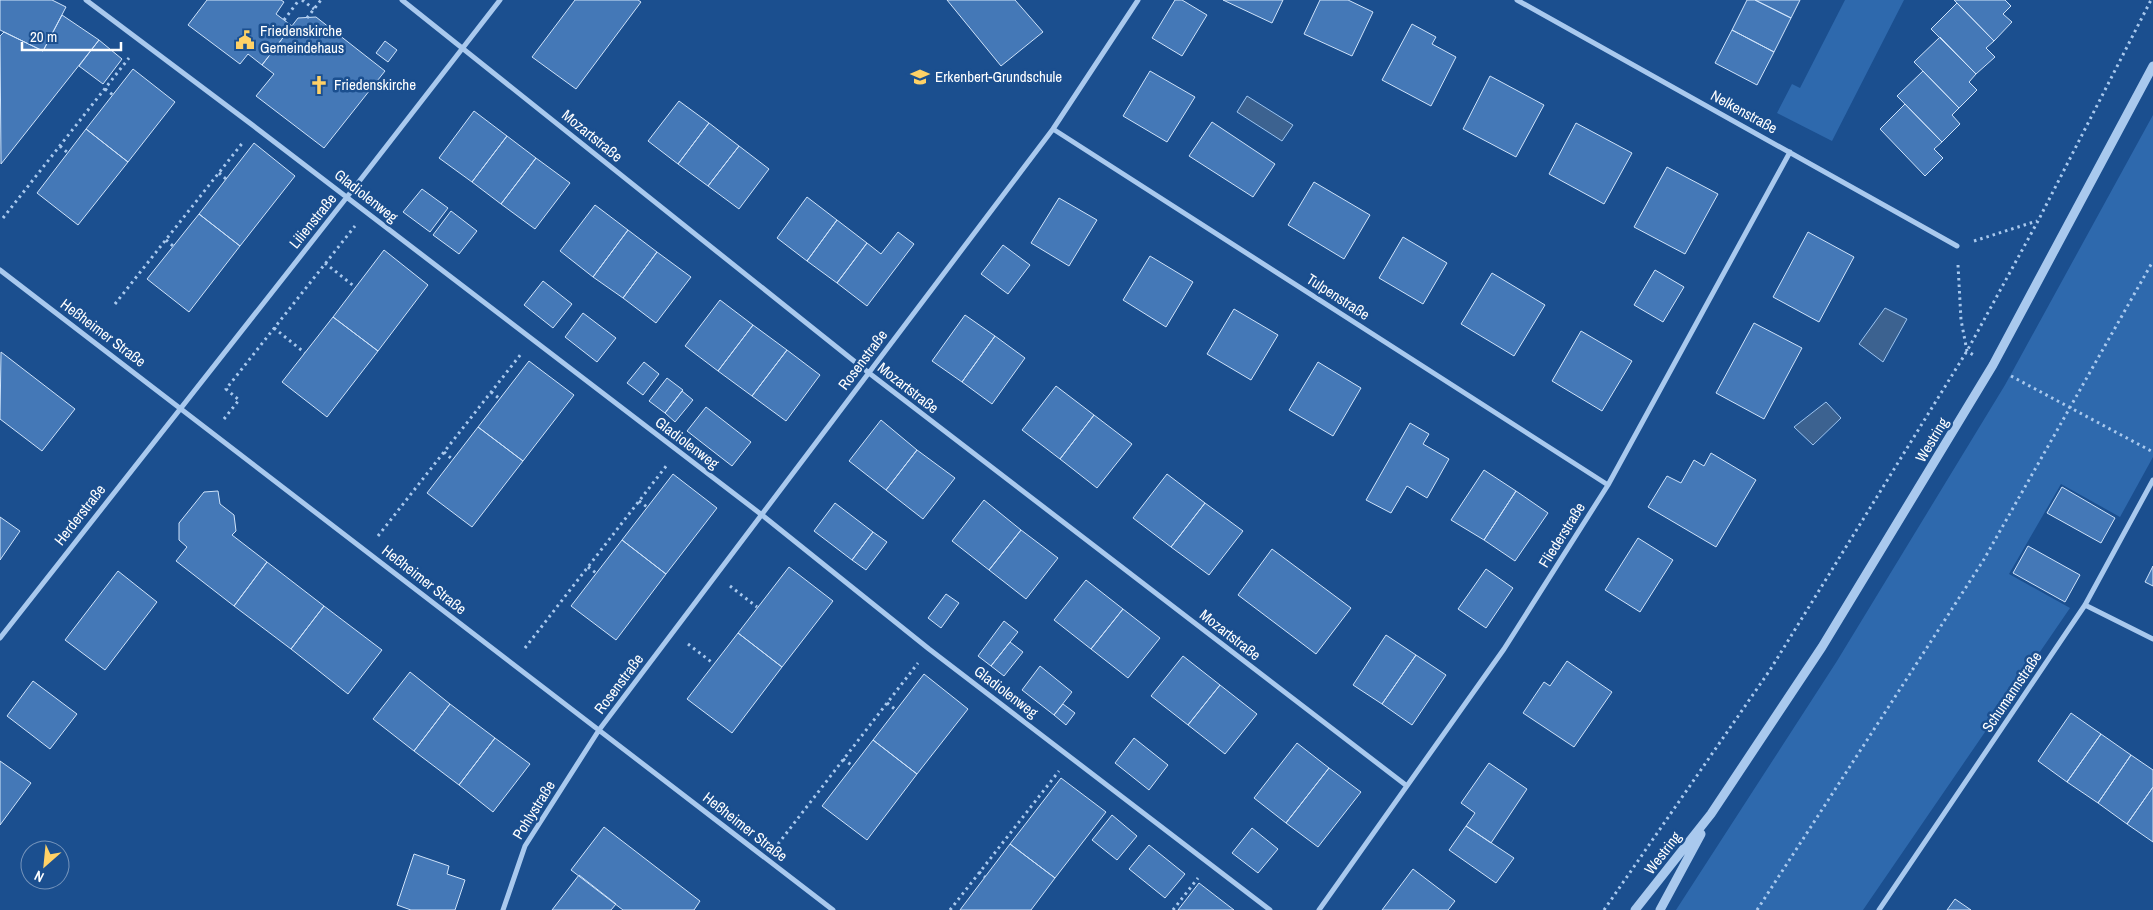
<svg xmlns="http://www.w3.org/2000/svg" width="2153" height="910" viewBox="0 0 2153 910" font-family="'Archivo Narrow',sans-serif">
<rect width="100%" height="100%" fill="#1b4f8f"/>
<path fill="#2e69ad" d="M1845 0H1904L1832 141 1777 113 1792 84 1800 88Z
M2153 115V457L2120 517 2061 484 2009 574 2070 608 1863 910H1676L1837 661 2005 385Z"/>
<path fill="#3c6290" stroke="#9cc4f0" d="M1247 96 1293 125 1282 141 1237 112Z
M1885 308 1907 319 1883 362 1859 344Z
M1826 402 1841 418 1813 445 1794 427Z"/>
<path fill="#4478b7" stroke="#cfe3fa" d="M0 0H52L66 7 43 51 0 30Z
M207 0H281L284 2 276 14 292 26 262 65 248 54 240 64 188 25Z
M575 0H638L641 2 576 89 532 57Z
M947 0H1015L1043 32 1001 66Z
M1175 0H1182L1207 15 1182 56 1152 38Z
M1223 0H1283L1272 23Z
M1320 0H1348L1373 12 1352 56 1304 34Z
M1747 0H1755L1791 18 1774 52 1732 30Z
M1755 0H1800L1791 18Z
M1954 0H2005L2011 6 2003 14 2012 22 1994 41Z
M1957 3 1994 41 1986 48 1995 57 1976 74 1931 29Z
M62 15 99 40 1 164 0 36 4 32 43 51Z
M316 17 385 71 324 148 256 96 274 74 262 65 298 18Z
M1412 24 1436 37 1432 44 1456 57 1431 106 1382 80Z
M1732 30 1774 52 1757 85 1715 63Z
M1940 37 1976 74 1969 82 1977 90 1959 108 1914 62Z
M99 40 122 59 103 84 79 66Z
M385 41 397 50 388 62 376 53Z
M133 69 175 102 128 162 86 129Z
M1150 71 1195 97 1167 142 1123 116Z
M1923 71 1959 108 1952 115 1960 124 1942 142 1897 96Z
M1490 76 1544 105 1516 157 1463 129Z
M679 101 709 123 678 164 648 141Z
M1905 104 1942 142 1934 149 1943 158 1925 176 1880 129Z
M474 111 507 136 472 182 439 158Z
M1212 122 1275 164 1253 197 1189 156Z
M709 123 739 146 708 186 678 164Z
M1576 123 1632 153 1604 204 1549 174Z
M86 129 128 162 78 225 37 193Z
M507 136 536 158 501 204 472 182Z
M254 143 295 176 240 246 199 214Z
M739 146 769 169 739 209 708 186Z
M536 158 570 183 535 229 501 204Z
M1667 167 1718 194 1685 254 1634 227Z
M1314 182 1370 215 1344 259 1288 225Z
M422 189 448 208 430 232 403 212Z
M807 197 837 220 807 261 777 238Z
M1059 198 1097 220 1069 266 1031 243Z
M595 205 628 230 593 277 560 251Z
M451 211 477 231 459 254 433 235Z
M199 214 240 246 189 312 147 279Z
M837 220 867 243 837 283 807 261Z
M628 230 657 252 623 298 593 277Z
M898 232 914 244 867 306 837 283 867 243 881 254Z
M1808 232 1854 257 1819 322 1773 297Z
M1403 237 1447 263 1423 304 1379 278Z
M1003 245 1030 265 1008 294 981 274Z
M384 250 428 285 378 351 333 317Z
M657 252 691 277 656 323 623 298Z
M1150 256 1193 282 1166 327 1123 300Z
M1655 270 1684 287 1663 322 1634 305Z
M1492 273 1545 305 1514 356 1461 324Z
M543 281 572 304 553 328 524 305Z
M720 300 753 325 718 371 685 346Z
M1234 309 1278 335 1251 380 1207 354Z
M583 313 616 338 597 362 565 337Z
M965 315 995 336 962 382 932 361Z
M333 317 378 351 327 417 282 382Z
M1754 323 1802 348 1764 419 1716 393Z
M753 325 787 350 752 396 718 371Z
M1581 331 1632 361 1602 411 1552 381Z
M995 336 1025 358 992 404 962 382Z
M787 350 820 375 786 421 752 396Z
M1 352 75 409 42 451 0 419Z
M529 361 574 395 523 461 478 427Z
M644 362 659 374 643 395 627 383Z
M1318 362 1361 388 1333 436 1289 410Z
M667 378 683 390 665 413 649 401Z
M1056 386 1094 415 1060 459 1022 430Z
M682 391 693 400 675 422 665 413Z
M706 407 751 442 732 466 687 431Z
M1094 415 1132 444 1097 488 1060 459Z
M881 420 917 450 886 490 849 461Z
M1410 423 1429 434 1423 444 1449 459 1427 498 1407 486 1391 513 1366 500Z
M478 427 523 461 472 527 427 493Z
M917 450 955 478 923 519 886 490Z
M1711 453 1756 480 1716 547 1648 507 1667 476 1681 483 1694 460 1704 466Z
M1484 470 1516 491 1484 540 1451 520Z
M673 474 717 508 666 574 622 540Z
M1167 474 1205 503 1171 547 1133 518Z
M2062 487 2115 518 2101 543 2047 513Z
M218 491 220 504 234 515 236 531 232 535 267 562 234 606 176 561 187 547 179 540V523L204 492Z
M1516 491 1548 513 1515 561 1484 540Z
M984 500 1021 530 989 570 952 541Z
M835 503 873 532 852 560 814 531Z
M1205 503 1243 531 1209 575 1171 547Z
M0 517 20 531 0 560Z
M1021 530 1058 558 1026 599 989 570Z
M873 532 887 542 866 570 852 560Z
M1638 538 1673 560 1640 612 1605 590Z
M622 540 666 574 616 640 571 606Z
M2028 546 2080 575 2065 602 2013 573Z
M1272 549 1351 608 1316 654 1238 595Z
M267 562 324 606 291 649 234 606Z
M2153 566V586L2145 582Z
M789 567 833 601 782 667 738 633Z
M1486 569 1513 588 1486 628 1458 609Z
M118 571 157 602 105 670 65 640Z
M1086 580 1123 609 1091 649 1054 620Z
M946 594 959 603 941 628 928 618Z
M324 606 382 650 348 694 291 649Z
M1123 609 1160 638 1128 678 1091 649Z
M1004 621 1018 632 991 666 978 656Z
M738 633 782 667 732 733 687 699Z
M1386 635 1416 655 1382 704 1353 685Z
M1010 642 1023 652 1004 676 991 666Z
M1416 655 1446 675 1412 725 1382 704Z
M1183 656 1220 685 1188 725 1151 696Z
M1567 661 1612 692 1574 747 1523 713 1544 682 1550 686Z
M1040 666 1072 692 1054 715 1022 690Z
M410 672 450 704 414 751 373 719Z
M924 674 968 709 917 774 873 740Z
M33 681 77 714 50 749 7 716Z
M1220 685 1257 714 1225 754 1188 725Z
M450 704 495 738 459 785 414 751Z
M1063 704 1075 713 1066 725 1054 715Z
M2071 713 2101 734 2067 782 2038 761Z
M2101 734 2131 755 2098 803 2067 782Z
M495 738 530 764 493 812 459 785Z
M1134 738 1168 765 1149 790 1115 763Z
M873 740 917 774 867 840 822 806Z
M1297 743 1329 768 1286 823 1254 798Z
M2131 755 2153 770V787L2127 824 2098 803Z
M0 761 31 783 0 825Z
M1489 763 1527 789 1491 843 1466 826 1475 813 1461 803Z
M1329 768 1361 792 1318 847 1286 823Z
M1061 778 1106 812 1055 878 1010 844Z
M2153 787V842L2127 824Z
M1112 815 1137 836 1117 860 1092 840Z
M1466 826 1514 858 1496 883 1449 850Z
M604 827 700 901 694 910H623L571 870Z
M1252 828 1278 849 1258 873 1232 853Z
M1010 844 1055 878 1031 910H960Z
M1149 845 1185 874 1165 898 1129 869Z
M414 854 449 866 447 874 465 880 455 910H411L397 905Z
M1413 869 1455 901 1448 910H1382Z
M579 875 616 904 611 910H552Z
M1199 883 1234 910H1178Z
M1955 899 1971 910H1947Z"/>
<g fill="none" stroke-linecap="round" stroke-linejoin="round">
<path stroke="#a9c9ee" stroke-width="3" stroke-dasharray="2.5 4" stroke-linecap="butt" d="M302 0 314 9
M307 18 321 0
M284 20 299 0
M105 89 113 95
M60 146 68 153
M219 173 226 179
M3 218 129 58
M166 240 173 246
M1974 241 2037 221
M325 263 355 287
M1958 265 1961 320 1967 351 1975 356
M115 304 244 141
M274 328 305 353
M2011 376 2153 452
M491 392 500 399
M224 419 239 400 226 389 355 226
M444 452 453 460
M639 501 647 507
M378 536 521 354
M588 567 596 573
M730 586 757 607
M688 644 714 664
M525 648 667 465
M887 703 896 710
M843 759 853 766
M778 844 918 663
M979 872 985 877
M950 910 1059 771
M1173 910 1198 878
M1604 910 1770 670 1967 351 2038 221 2151 0
M1757 910 1983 561 2153 261"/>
<path stroke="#a9c9ee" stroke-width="5" d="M86 0 255 127 762 515 929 649 1270 910
M402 0 869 373 1407 786
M1517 0 1957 246
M1053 129 1608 485
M0 270 833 910
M2085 605 2153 639
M0 638 347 197 500 0
M503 910 525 846 599 730 1053 129 1138 0
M1319 910 1504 649 1608 485 1790 152
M1879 910 2085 605 2153 480"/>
<path stroke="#a9c9ee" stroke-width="9" d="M1635 910 1711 814 1822 647 1993 365 2153 66
M1660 910 1701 834"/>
</g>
<defs>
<g id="civic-bare" transform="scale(1.5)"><path d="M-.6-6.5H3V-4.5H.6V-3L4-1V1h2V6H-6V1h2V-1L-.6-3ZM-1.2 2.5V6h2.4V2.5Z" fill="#ffd166" stroke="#1b4f8f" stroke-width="2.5" paint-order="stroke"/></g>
<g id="school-bare" transform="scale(1.5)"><path d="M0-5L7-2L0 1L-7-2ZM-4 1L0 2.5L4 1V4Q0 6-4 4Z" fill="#ffd166" stroke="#1b4f8f" stroke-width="2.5" paint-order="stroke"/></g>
<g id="church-bare" transform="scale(1.5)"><path d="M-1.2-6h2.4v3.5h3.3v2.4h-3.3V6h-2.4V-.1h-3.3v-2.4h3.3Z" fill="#ffd166" stroke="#1b4f8f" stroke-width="2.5" paint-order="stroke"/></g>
</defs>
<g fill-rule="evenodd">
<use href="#civic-bare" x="245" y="40"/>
<use href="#school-bare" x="920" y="77"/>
<use href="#church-bare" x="319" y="85"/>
</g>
<g text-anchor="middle" stroke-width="5" stroke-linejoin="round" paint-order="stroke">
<g font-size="15" fill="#fff" stroke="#1b4f8f" text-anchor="start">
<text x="260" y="36">Friedenskirche<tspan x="260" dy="17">Gemeindehaus</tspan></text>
<text x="935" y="82">Erkenbert-Grundschule</text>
<text x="334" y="90">Friedenskirche</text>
</g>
<g font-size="15" fill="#fff" stroke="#1b4f8f">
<text transform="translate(1744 112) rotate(29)" y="5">Nelkenstraße</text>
<text transform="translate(592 136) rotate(39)" y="5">Mozartstraße</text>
<text transform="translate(366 196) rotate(38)" y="5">Gladiolenweg</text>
<text transform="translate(313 221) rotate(-51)" y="5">Lilienstraße</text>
<text transform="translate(1338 297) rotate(33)" y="5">Tulpenstraße</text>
<text transform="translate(103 333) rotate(37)" y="5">Heßheimer Straße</text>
<text transform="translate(863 360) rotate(-53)" y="5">Rosenstraße</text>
<text transform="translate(908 388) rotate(38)" y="5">Mozartstraße</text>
<text transform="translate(1932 440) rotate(-59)" y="5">Westring</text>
<text transform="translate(687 443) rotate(37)" y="5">Gladiolenweg</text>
<text transform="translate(80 515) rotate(-52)" y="5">Herderstraße</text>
<text transform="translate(1562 535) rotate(-58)" y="5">Fliederstraße</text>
<text transform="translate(424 580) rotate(38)" y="5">Heßheimer Straße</text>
<text transform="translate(1230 635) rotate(38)" y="5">Mozartstraße</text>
<text transform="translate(619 684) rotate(-53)" y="5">Rosenstraße</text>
<text transform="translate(1006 692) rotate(37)" y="5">Gladiolenweg</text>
<text transform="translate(2012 692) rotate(-56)" y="5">Schumannstraße</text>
<text transform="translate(534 810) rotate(-58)" y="5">Pohlystraße</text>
<text transform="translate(745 827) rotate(38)" y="5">Heßheimer Straße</text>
<text transform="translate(1663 853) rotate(-52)" y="5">Westring</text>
</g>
</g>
<g transform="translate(45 865) rotate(207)"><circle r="24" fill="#1b4f8f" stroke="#7695bc"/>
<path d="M0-4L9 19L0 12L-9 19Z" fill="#ffd166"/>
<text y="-8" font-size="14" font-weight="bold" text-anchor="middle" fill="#ffffff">N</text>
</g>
<path d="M22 42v8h99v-8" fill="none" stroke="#ffffff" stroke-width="2.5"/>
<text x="30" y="42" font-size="15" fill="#ffffff" stroke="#1b4f8f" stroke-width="4" paint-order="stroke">20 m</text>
</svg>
